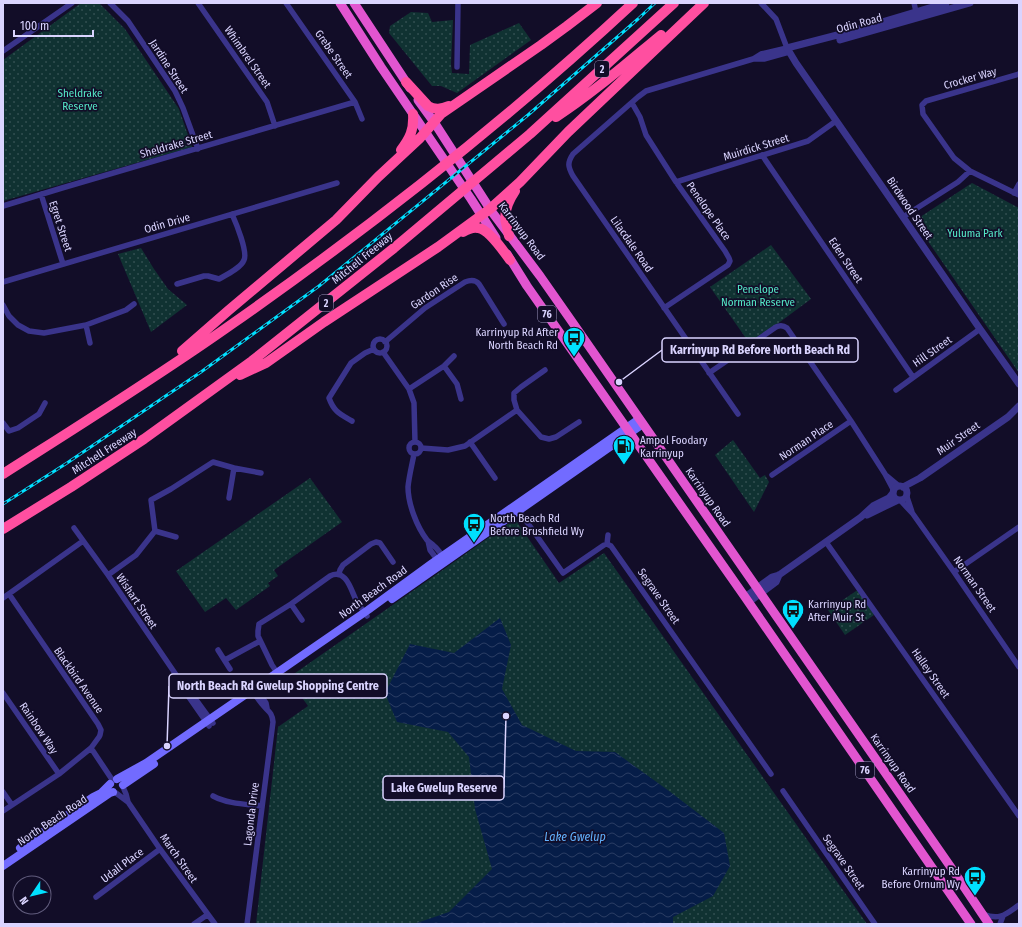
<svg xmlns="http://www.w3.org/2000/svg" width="1022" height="927" viewBox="0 0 1022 927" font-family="'Fira Sans Condensed',sans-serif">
<defs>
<pattern id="park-dots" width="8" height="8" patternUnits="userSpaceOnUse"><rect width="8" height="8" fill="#103232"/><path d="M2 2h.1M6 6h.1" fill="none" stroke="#324f51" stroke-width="1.8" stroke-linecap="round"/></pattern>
<pattern id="water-waves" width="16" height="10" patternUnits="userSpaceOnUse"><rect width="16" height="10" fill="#061d48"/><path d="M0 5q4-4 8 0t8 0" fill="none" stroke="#2a3d63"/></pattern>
</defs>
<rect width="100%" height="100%" fill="#120d28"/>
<path fill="url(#park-dots)" d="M81 3H99L125 29 179 109 192 147 3 201V60Z
M411 12 428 13 432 22 453 20 451 64 452 73 469 74 470 45 519 23 531 40 457 93 441 86H432L389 33 390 26Z
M972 183 1019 208V373L914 221Z
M771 245 811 299 750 344 710 287Z
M141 248 154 269 168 289 187 305 151 332 118 254Z
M733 440 760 478 765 475 769 482 754 512 715 455Z
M310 478 342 522 274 570 278 576 268 583 270 586 236 610 226 598 205 612 176 571Z
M515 519 559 583 604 553 867 924H256L278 727 308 706 288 678 437 574Z
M859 589 874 615 845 635 828 610Z"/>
<path fill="url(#water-waves)" d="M500 618 511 645 502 689 522 725 576 751 615 752 669 791 724 833 730 866 713 896 673 917V924H414L449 912 492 869 475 809 469 757 448 732 397 722 385 693 410 644 454 653Z"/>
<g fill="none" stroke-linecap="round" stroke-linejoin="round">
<path stroke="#3a348b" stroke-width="5.5" d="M110 3 128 21 175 91 183 108 198 149
M198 3 267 102 275 126
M286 3 355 102 362 119
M914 3 917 16
M3 51 72 3
M753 59H764L789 52
M457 67 458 3
M1019 74 926 101 922 105 923 114 954 158 970 171 1019 195
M632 103 640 117 646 135 653 146 676 182 725 251 729 258 730 261 728 265 664 308
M762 155 913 377
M676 182 808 141 836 121
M1014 193 1019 184
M41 194 63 264
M3 206 62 188 355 102
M903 217 958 182 970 171
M3 282 337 183
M177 284 204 276H208L219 279C226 275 241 268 244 260 248 252 236 223 232 214
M3 305 9 316 18 325 29 331 44 333 86 325 126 310 134 304
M86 325 90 343
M373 346a7 7 0 1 1 14 0a7 7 0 1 1-14 0Z
M385 342 425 308 465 282C470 280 475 279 479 284L504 324
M383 352 409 389 414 403 415 442
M444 366 457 384 461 399
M545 370 521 387 514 393V400L517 410 541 437 549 439 556 437 579 422
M709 373 776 327C780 325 783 325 787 328L851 421 885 474 894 491
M409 389 444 366 454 356
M896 390 980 329
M738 414 573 176C568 167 567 163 573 154L638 97 646 91 753 59 761 54 787 48 776 19 761 3
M352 421C340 414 334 412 329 398L351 363 365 353 374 349
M3 423 9 431 18 428 39 414 45 403
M470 442 495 478
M409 448a6 6 0 1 1 12 0a6 6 0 1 1-12 0Z
M421 448 448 450 465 446 517 410
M414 454C412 465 409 476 408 487 408 504 417 527 427 540 429 542 432 544 434 546 438 549 441 554 444 558
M772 475 851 421
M887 476 899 486
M907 497 912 512
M229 498 234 468
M900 500 913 514 954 572 1019 667
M517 508 563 573 604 545 607 544 611 546 771 774
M74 528 108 575 183 685 189 690 213 723
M155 531 176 537
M428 541 430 550 439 562
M826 542 1019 816
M607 544 608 535
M954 572 1019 527
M339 574 340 570 343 565 371 544 376 542 380 543 393 562
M108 575 136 555 155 531 151 500 171 489 213 462 234 468 261 473
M3 598 83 541
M291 604 302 620
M218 650 230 669
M225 660 260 641
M280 677 272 665 258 636V631L259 624 291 604 330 576C346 568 351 590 356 600 359 606 364 611 367 616
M183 685 186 693 209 726
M256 688 266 703 267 708
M3 693 59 774
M91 748 113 781
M123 787 126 794 128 802
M783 791 875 924
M3 792 12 805
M116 793 128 802 160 849 215 924
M213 796C228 804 246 804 262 806
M3 811 59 774 91 748 99 737 100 735 101 730 98 724 9 594
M96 897 160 849
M983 914C1000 921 1006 914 1019 905
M194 924 207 915
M247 924 273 722C272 711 267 711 262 704 258 699 255 695 252 690
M1000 924 1003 916"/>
<path stroke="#3a348b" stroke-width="7" d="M946 3 845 33 787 48 796 63 883 188 980 329 1019 384
M840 40 970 3
M893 493a7 7 0 1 1 14 0a7 7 0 1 1-14 0Z
M903 487 920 478 1008 417 1019 406
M867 515 898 500
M745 597 772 577 779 575 861 517 873 506 889 498 893 493
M749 602 776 582 779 575"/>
<path stroke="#726bff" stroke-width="8" d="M392 599 643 424
M117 779 146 763 210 719 368 610 431 564 639 419
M123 785 154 764
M20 848 93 797 101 793 110 784
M3 866 110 793 113 792"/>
<path stroke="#e255d0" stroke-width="9" d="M340 3 381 67 471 199 496 238
M354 3 410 88
M418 100 434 122 492 212 540 276 575 326 950 866 989 924
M507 254 527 286 630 433 745 597 971 924"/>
<path stroke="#ff4fa0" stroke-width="10" d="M406 82 428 106C435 110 441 109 449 106
M556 117C593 93 627 63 661 35
M401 150C410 138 414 130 413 114
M463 232C468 229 473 227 478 228 489 229 504 252 510 260
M509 236C508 231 507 227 506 223 503 211 509 200 515 191
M182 351 229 310 336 220 378 177 420 138 441 114 541 45 567 26 597 3
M240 375 266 363 324 322 438 247 490 209 520 182 568 132 704 3
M3 474C80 425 157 377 232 324 372 226 507 120 633 3
M3 529 71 487 144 439 252 361 394 248 530 134 674 3"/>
<g stroke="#00e0ff" stroke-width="3">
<path id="rail" d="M3 504 67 463 201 372 319 286 528 115 638 19 655 3"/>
</g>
<use href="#rail" stroke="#120d28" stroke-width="1.5" stroke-dasharray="4.5" stroke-linecap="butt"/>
</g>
<defs>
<g id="bus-pin" transform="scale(1.15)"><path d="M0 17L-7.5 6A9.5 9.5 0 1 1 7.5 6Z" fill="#00e0ff" stroke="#120d28"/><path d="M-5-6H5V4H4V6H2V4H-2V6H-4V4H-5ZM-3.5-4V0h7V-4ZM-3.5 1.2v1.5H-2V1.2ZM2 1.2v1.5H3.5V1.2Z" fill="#111"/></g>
<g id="fuel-pin" transform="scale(1.15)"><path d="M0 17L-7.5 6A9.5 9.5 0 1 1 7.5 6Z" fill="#00e0ff" stroke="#120d28"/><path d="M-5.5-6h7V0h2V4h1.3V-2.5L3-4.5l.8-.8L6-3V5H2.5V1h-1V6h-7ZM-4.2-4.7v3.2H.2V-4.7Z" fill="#111"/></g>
</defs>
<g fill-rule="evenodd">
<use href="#bus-pin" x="574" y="338"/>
<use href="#fuel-pin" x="624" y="446"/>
<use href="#bus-pin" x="474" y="524"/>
<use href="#bus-pin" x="793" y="610"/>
<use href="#bus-pin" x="975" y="877"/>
</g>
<g text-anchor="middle" stroke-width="3.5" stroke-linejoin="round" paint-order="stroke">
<g fill="#120d28" stroke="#9e98be" stroke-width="1">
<rect x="595" y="61" width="14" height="16" rx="3"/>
<rect x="319" y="295" width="14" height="16" rx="3"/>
<rect x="538" y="306" width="18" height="16" rx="3"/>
<rect x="856" y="762" width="18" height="16" rx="3"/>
</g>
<g font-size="10" font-weight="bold" fill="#dad4ff">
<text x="602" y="73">2</text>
<text x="326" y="307">2</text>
<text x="547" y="318">76</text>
<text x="865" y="774">76</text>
</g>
<g font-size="11" fill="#dad4ff" stroke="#120d28">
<text transform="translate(859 23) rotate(-15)" y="4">Odin Road</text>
<text transform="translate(334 54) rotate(55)" y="4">Grebe Street</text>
<text transform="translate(248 57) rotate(55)" y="4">Whimbrel Street</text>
<text transform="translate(169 66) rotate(57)" y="4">Jardine Street</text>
<text transform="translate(970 78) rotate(-16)" y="4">Crocker Way</text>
<text transform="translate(176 144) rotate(-16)" y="4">Sheldrake Street</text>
<text transform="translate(756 147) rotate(-17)" y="4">Muirdick Street</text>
<text transform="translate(910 208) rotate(56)" y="4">Birdwood Street</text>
<text transform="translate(709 211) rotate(55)" y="4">Penelope Place</text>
<text transform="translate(167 223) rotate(-16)" y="4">Odin Drive</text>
<text transform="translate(61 226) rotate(72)" y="4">Egret Street</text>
<text transform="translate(522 231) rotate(53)" y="4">Karrinyup Road</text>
<text transform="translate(632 244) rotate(55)" y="4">Lilacdale Road</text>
<text transform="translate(362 258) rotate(-39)" y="4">Mitchell Freeway</text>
<text transform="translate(846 260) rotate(56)" y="4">Eden Street</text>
<text transform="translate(434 291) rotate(-34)" y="4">Gardon Rise</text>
<text transform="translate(932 351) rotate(-35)" y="4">Hill Street</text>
<text transform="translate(958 438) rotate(-35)" y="4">Muir Street</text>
<text transform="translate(806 440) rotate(-34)" y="4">Norman Place</text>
<text transform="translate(104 451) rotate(-33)" y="4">Mitchell Freeway</text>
<text transform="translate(708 497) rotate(55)" y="4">Karrinyup Road</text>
<text transform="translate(975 584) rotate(55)" y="4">Norman Street</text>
<text transform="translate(373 592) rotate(-36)" y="4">North Beach Road</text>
<text transform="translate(659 596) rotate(55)" y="4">Segrave Street</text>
<text transform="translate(137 601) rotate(56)" y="4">Wishart Street</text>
<text transform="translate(931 673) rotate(55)" y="4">Halley Street</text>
<text transform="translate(79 680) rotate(55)" y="4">Blackbird Avenue</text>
<text transform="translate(39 728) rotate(56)" y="4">Rainbow Way</text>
<text transform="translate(893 763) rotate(55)" y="4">Karrinyup Road</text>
<text transform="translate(251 814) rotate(-83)" y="4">Lagonda Drive</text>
<text transform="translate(52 820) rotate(-34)" y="4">North Beach Road</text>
<text transform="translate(179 858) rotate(55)" y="4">March Street</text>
<text transform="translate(844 862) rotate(55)" y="4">Segrave Street</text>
<text transform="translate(122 865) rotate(-37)" y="4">Udall Place</text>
</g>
<g font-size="11" fill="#55eac8" stroke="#120d28">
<text x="80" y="97">Sheldrake<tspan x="80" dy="13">Reserve</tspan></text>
<text x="975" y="237">Yuluma Park</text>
<text x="758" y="293">Penelope<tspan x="758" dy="13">Norman Reserve</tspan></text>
</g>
<g font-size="11" fill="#dad4ff" stroke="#120d28" text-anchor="start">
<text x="558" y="336" text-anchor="end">Karrinyup Rd After<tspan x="558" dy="13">North Beach Rd</tspan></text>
<text x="640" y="444">Ampol Foodary<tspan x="640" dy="13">Karrinyup</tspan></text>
<text x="490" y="522">North Beach Rd<tspan x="490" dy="13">Before Brushfield Wy</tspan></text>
<text x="808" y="608">Karrinyup Rd<tspan x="808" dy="13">After Muir St</tspan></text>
<text x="960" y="875" text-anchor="end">Karrinyup Rd<tspan x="960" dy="13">Before Ornum Wy</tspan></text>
</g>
<g font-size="12" font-style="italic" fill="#62b3ff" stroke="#120d28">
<text x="575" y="841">Lake Gwelup</text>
</g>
</g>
<path fill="none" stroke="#dad4ff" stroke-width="1.5" d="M619 382L662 350M167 746L169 686M506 716L504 788"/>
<g fill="#dad4ff" stroke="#120d28" stroke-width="1.5">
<circle cx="619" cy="382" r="4"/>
<circle cx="167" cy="746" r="4"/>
<circle cx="506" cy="716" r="4"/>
</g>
<g fill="#120d28" stroke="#dad4ff" stroke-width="1.5">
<rect x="662" y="338" width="196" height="24" rx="4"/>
<rect x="169" y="674" width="218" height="24" rx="4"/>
<rect x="383" y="776" width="121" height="24" rx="4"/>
</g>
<g font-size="12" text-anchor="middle" font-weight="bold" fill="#dad4ff">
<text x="760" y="354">Karrinyup Rd Before North Beach Rd</text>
<text x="278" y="690">North Beach Rd Gwelup Shopping Centre</text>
<text x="444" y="792">Lake Gwelup Reserve</text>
</g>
<rect width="1022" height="927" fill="none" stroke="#dad4ff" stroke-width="8"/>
<g transform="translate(32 895) rotate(235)"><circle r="19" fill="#120d28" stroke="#625d7e"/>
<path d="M0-3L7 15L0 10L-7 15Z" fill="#00e0ff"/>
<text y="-6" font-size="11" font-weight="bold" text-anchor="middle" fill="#dad4ff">N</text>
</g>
<path d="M14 30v6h79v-6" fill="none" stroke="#dad4ff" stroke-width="2"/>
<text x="20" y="30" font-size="12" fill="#dad4ff" stroke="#120d28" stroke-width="3" paint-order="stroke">100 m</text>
</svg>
